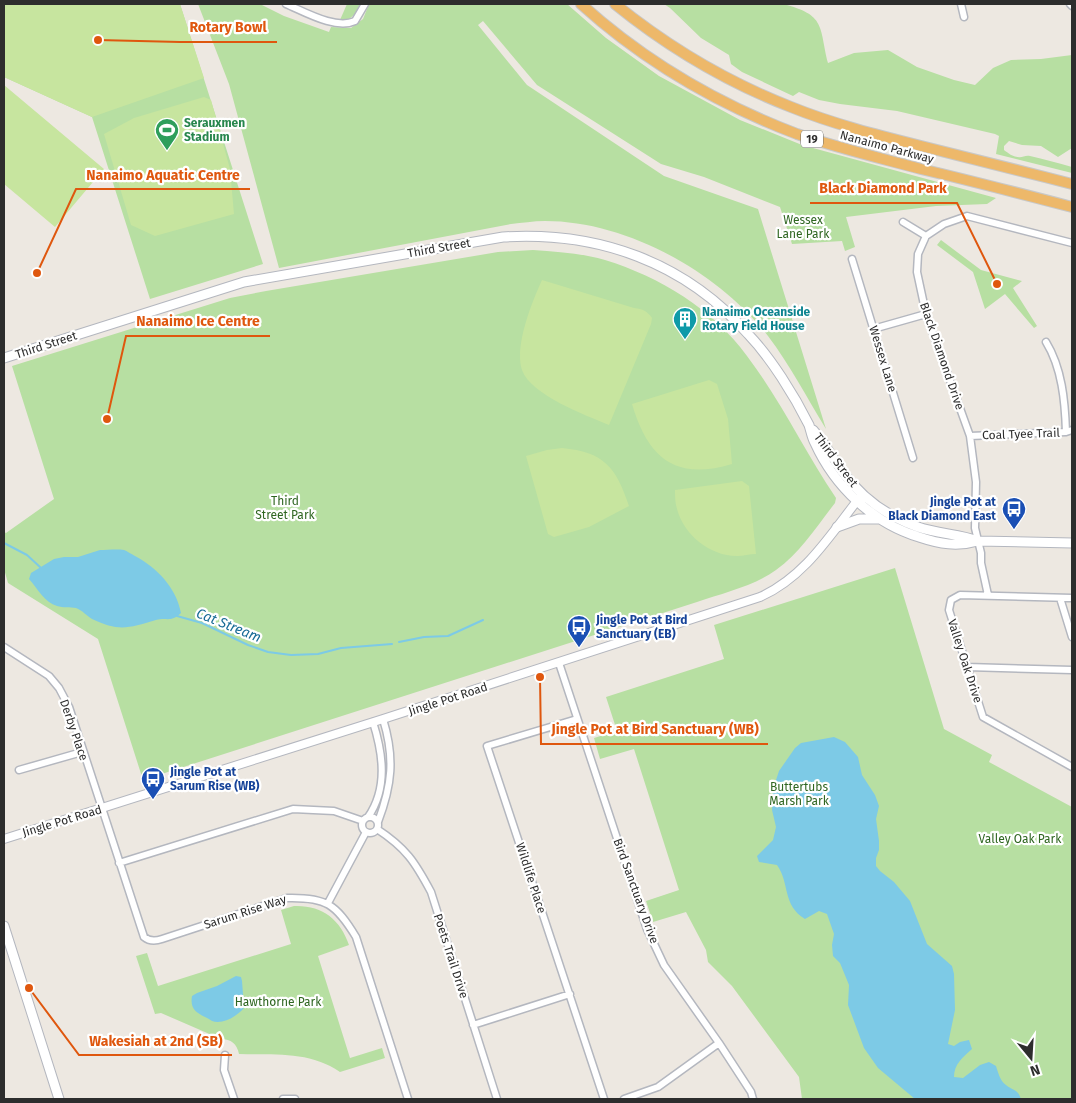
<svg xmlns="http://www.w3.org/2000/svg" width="1076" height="1103" viewBox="0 0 1076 1103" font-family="'Fira Sans',sans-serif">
<rect width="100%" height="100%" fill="#ede8e1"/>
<path fill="#b7dfa2" d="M4 4H180L263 264 150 299 92 117 4 77Z
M198 4H260L284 16 329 32 331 27 351 28 363 19 369 4H567L606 38 659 76 740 120 802 145 996 198 987 204 936 206 846 217 855 247 845 251 842 241 792 244 780 207 704 177 661 164 537 85 483 21 478 25 527 85 664 176 758 209 826 429C807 398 790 365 768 336 718 272 627 221 545 221 533 221 522 223 511 224L279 268 229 84Z
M347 4H360L356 13 348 20H340Z
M664 4H783C826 15 819 26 828 63L854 53 888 50 917 67 954 80 975 85 993 68 1011 60 1041 59 1072 55V148L1058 157 1041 146 1022 145 1009 141 1004 146V150C1008 153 1013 157 1018 157 1022 158 1025 155 1030 156 1044 159 1058 163 1072 167V173L996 154 999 136 995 134 897 111 840 104 819 100 799 92 793 96 742 72 731 64 729 55 701 38 670 8Z
M941 240 981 270 1022 281 1013 288 1037 326 1034 328 1005 294 985 309 973 272 937 245Z
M533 250C557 252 581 253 605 260 660 277 713 309 747 356 781 401 805 452 836 498L835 503C817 526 800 553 776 570 754 586 723 593 697 602L143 780 98 639 8 583 4 569V532L6 533 54 499 12 366 230 298 266 291 498 252Z
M895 568 944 729 992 755 989 762 1072 807V1099H802L799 1077 732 986 708 962 706 950 686 912 653 922 646 901 679 890 634 749 600 759 594 738 617 731 606 697 724 659 714 625Z
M294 906C322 905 340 919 349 945L318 956 350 1058 382 1048 385 1058 340 1072C310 1051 275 1055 239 1054 237 1044 231 1039 221 1039L161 1013 155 1014 136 956 147 953 158 986 291 944 281 910Z"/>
<path fill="#c7e59f" d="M4 4H180L204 78 92 117 4 77Z
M4 85 104 169 55 227 4 184Z
M204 97 211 100 230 169 234 214 155 236 131 225 104 134 134 118Z
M542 280 634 308C643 309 647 311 652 318L651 324 609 425C585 415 531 395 522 370 514 346 532 302 542 280Z
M709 380 717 384 728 419 732 464C675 481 648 458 632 404Z
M562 448C604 452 616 467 629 506L589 527 554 537 548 534 526 456 547 450Z
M742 481 749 486 756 554C750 554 743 556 737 556 710 556 684 535 677 509 675 503 675 496 675 490Z"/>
<path fill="#7dcae6" d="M100 550C107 550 117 549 124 550 127 551 131 554 135 556 157 568 176 587 181 613 171 623 167 617 156 620 129 628 119 632 92 619 87 616 82 610 76 608 70 607 63 608 57 606 45 603 37 588 29 579L31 573 54 559 64 557H78Z
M834 737 845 742 858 757 862 775 875 795 879 806 876 819 879 841V850L876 858V866L880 871 894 882 910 901 927 944 952 966 954 974 955 1010 948 1044 954 1046 960 1042 969 1040 972 1049C963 1057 954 1064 954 1077L963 1078 980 1065 989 1062 996 1066C998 1072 1000 1081 1006 1085 1013 1091 1017 1088 1021 1099H915L878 1068 864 1048 848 1005 849 985 840 963 833 956 832 945 834 934 827 914 819 911 805 919C782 905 790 883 777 865L759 862 757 856 773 840 776 827 772 810 773 789 779 771 795 748 801 743Z
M236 976 241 977 242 981 244 1008C237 1016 223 1025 212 1021 210 1020 208 1018 205 1017 195 1012 190 1008 192 996L197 993 217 986Z"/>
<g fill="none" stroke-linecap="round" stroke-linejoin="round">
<path stroke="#7dcae6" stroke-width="2" d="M4 543 27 555 40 567
M177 616 202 623 248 645 268 652 291 655 318 654 341 648 392 644
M399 642 424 637 448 636 483 620"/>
<g stroke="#b4b7bf" stroke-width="9">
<path id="minor" d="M286 4C305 12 336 30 355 21L365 4
M961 4 964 17
M1070 4 1072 6
M903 222 926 236
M852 259 913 458
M873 329 926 314
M1046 342C1062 368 1065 401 1066 432
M970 436 1066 432 1072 430
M988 595 981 563V553L975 528 976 482 970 436 926 314 917 272 918 254 926 236 944 224 967 216 1072 243
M1060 598 1072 637
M1072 598 960 595 951 600 949 610 983 717 1072 767
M4 647 49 676 59 688 69 707 144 937C150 942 156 941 162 939L287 898C326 897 336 904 356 937L408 1099
M559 663 647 929 664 965 719 1043 751 1092 753 1099
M967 667 1072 670
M577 719 487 746 604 1099
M19 770 82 752
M362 825a8 8 0 1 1 16 0a8 8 0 1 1-16 0Z
M368 817C388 788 383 754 373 722
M378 822C392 785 395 758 383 719
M377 829C406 848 415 862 431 892L497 1099
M119 863 293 809 334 811 363 821
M328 903 366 832
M473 1025 570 994
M225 1055 224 1070 234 1099
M283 1099H295
M624 1099 658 1087 719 1043"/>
</g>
<g stroke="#b4b7bf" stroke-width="10">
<path id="tertiary" d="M4 839 383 719 760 597C805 577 830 535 860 497"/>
</g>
<g stroke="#b4b7bf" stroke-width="11">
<path id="secondary" d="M4 358 244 282 503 237C598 231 685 262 748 334 771 358 794 395 809 425 811 431 812 438 815 443 835 487 873 523 919 537 940 544 957 547 978 541
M813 430C824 442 832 457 842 471 861 497 888 517 918 527 938 534 959 534 978 541L1072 543
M837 527 859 519H878
M4 926 59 1099"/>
</g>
<g stroke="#c8c8c8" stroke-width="12">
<path id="trunk" d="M581 4C644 61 718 104 797 134 838 148 880 158 921 169 972 181 1022 194 1072 207
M615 4C668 47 727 82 791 107 833 124 877 135 921 146 972 159 1022 171 1072 184"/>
</g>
<use href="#minor" stroke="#fff" stroke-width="6"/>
<use href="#tertiary" stroke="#fff" stroke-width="8"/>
<use href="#secondary" stroke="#fff" stroke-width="9"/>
<use href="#trunk" stroke="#edb86a" stroke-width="10"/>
</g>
<defs>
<g id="stadium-pin" transform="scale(1.25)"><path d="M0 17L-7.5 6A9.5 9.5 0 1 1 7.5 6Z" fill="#2e9e5b" stroke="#fff"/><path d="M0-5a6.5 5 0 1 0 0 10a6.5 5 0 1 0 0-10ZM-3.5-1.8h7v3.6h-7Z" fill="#fff"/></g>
<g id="building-pin" transform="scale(1.25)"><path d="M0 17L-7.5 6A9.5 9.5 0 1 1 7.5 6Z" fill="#0f9aa8" stroke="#fff"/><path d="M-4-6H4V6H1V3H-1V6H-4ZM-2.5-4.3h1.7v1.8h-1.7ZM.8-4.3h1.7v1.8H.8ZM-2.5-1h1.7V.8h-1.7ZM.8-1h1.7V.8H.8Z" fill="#fff"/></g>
<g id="bus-pin" transform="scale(1.25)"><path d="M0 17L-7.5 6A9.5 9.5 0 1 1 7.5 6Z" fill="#1a4fb4" stroke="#fff"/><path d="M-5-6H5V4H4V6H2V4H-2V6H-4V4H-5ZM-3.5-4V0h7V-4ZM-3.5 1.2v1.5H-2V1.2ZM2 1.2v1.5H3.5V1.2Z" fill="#fff"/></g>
</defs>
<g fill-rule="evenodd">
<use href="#stadium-pin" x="167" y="130"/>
<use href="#building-pin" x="685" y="319"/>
<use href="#bus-pin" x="1014" y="509"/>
<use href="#bus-pin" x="579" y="627"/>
<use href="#bus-pin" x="153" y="779"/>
</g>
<g text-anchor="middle" stroke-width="4.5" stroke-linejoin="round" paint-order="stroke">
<rect fill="#fff" stroke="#6c6c6c" stroke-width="1" x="801" y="130.5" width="22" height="17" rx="4"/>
<g font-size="11" font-weight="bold" fill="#2d2d2d">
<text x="812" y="143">19</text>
</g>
<g font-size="12" font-weight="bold" fill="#27864d" stroke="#fff" text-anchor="start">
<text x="184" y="127">Serauxmen<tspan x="184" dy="14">Stadium</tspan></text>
</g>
<g font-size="12" fill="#2d2d2d" stroke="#fff">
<text transform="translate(887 147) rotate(15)" y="4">Nanaimo Parkway</text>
<text transform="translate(439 248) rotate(-10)" y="4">Third Street</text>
<text transform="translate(46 345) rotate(-18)" y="4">Third Street</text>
<text transform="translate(942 356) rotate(71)" y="4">Black Diamond Drive</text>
<text transform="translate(883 359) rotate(73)" y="4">Wessex Lane</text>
<text transform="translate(1021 434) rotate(-2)" y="4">Coal Tyee Trail</text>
<text transform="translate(836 460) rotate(53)" y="4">Third Street</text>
<text transform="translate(965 661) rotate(72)" y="4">Valley Oak Drive</text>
<text transform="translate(448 699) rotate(-18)" y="4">Jingle Pot Road</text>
<text transform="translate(74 730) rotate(71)" y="4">Derby Place</text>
<text transform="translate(62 821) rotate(-17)" y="4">Jingle Pot Road</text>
<text transform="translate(531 878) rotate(72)" y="4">Wildlife Place</text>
<text transform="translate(636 891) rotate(70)" y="4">Bird Sanctuary Drive</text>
<text transform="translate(245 912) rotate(-18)" y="4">Sarum Rise Way</text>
<text transform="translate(451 956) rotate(72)" y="4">Poets Trail Drive</text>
</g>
<g font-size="12" fill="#2f6621" stroke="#fff">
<text x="803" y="224">Wessex<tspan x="803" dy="14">Lane Park</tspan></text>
<text x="285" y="505">Third<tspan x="285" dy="14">Street Park</tspan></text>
<text x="799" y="791">Buttertubs<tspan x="799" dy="14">Marsh Park</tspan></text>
<text x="1020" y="843">Valley Oak Park</text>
<text x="278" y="1006">Hawthorne Park</text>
</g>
<g font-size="12" font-weight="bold" fill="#0d838f" stroke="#fff" text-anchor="start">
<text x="702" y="316">Nanaimo Oceanside<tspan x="702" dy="14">Rotary Field House</tspan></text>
</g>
<g font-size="12" font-weight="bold" fill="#164399" stroke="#fff" text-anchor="start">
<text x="996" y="506" text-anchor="end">Jingle Pot at<tspan x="996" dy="14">Black Diamond East</tspan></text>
<text x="596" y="624">Jingle Pot at Bird<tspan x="596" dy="14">Sanctuary (EB)</tspan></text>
<text x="170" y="776">Jingle Pot at<tspan x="170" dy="14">Sarum Rise (WB)</tspan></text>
</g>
<g font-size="14" font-style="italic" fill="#186b96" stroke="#fff">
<text transform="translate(229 625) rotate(22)" y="5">Cat Stream</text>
</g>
</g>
<path fill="none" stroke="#df570e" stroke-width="2" d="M98 40L180 42H277M37 273L76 189H250M997 284L957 203H810M107 419L126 336H270M540 677L541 744H768M29 988L79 1055H232"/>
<g fill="#df570e" stroke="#fff" stroke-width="2">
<circle cx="98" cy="40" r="5"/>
<circle cx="37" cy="273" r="5"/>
<circle cx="997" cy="284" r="5"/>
<circle cx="107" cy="419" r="5"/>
<circle cx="540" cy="677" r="5"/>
<circle cx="29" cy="988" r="5"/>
</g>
<g font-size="14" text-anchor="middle" font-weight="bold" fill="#df570e" stroke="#fff" stroke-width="4.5" stroke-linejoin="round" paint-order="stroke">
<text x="228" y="32">Rotary Bowl</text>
<text x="163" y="180">Nanaimo Aquatic Centre</text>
<text x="883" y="193">Black Diamond Park</text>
<text x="198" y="326">Nanaimo Ice Centre</text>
<text x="655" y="734">Jingle Pot at Bird Sanctuary (WB)</text>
<text x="156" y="1046">Wakesiah at 2nd (SB)</text>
</g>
<rect width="1076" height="1103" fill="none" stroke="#2d2d2d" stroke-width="10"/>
<g transform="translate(1031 1058) rotate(162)" stroke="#ffffff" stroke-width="4" paint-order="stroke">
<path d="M0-4L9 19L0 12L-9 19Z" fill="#2d2d2d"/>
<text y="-8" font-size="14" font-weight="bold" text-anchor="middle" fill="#2d2d2d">N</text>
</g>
</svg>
